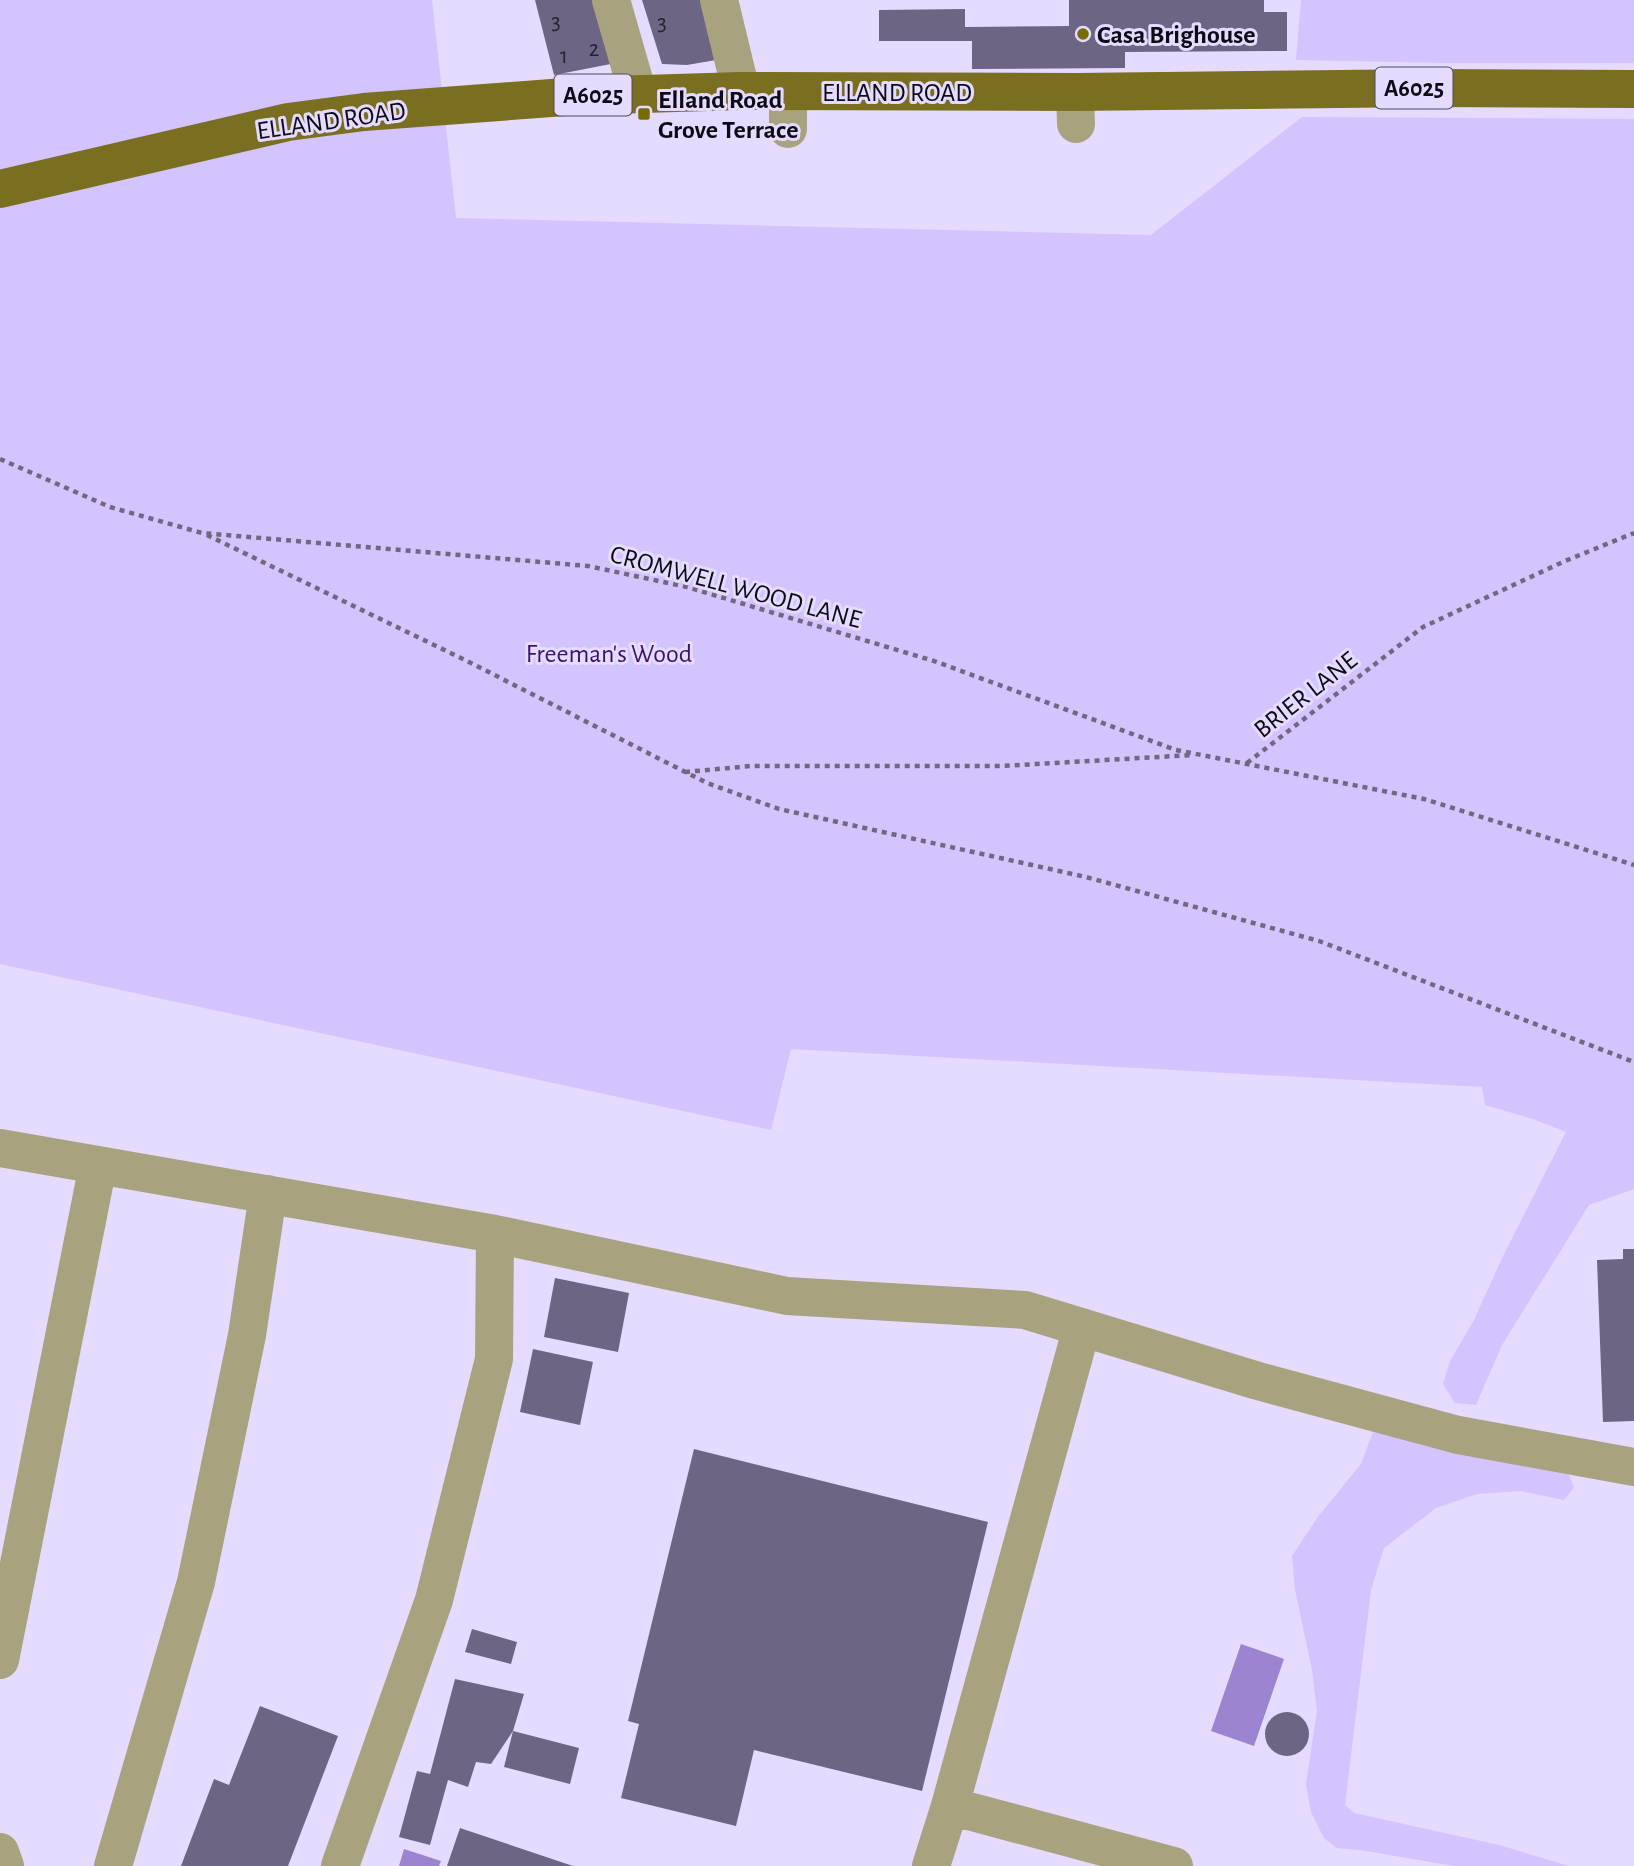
<svg xmlns="http://www.w3.org/2000/svg" width="1634" height="1866" viewBox="0 0 1634 1866" font-family="'Alegreya Sans',sans-serif">
<rect width="100%" height="100%" fill="#e4dbfe"/>
<path fill="#d3c3ff" d="M0 0H432L456 218 1151 235 1302 117 1634 119V1189L1589 1205 1502 1345 1476 1405 1455 1403 1443 1384 1450 1361 1473 1322 1504 1254 1566 1132 1533 1119 1485 1105 1482 1087 791 1049 771 1130 0 964Z
M1301 0H1634V63H1445L1296 60Z
M1373 1432 1568 1473 1574 1487 1564 1500 1521 1491 1477 1494 1436 1508 1384 1548 1371 1590 1345 1805 1354 1813 1499 1845 1569 1866H1454L1360 1850 1336 1848 1324 1838 1311 1812 1306 1784 1317 1711 1312 1670 1295 1590 1292 1556 1317 1518 1361 1464Z"/>
<path fill="#9c84d1" d="M1241 1644 1284 1659 1254 1746 1211 1731Z
M404 1849 441 1861 439 1866H399Z"/>
<path fill="#6d6584" d="M535 0H600L616 63 554 75Z
M642 0H704L716 60 687 65 662 64Z
M1069 0H1264V12H1287V51L1125 52V68L972 69V41H879V10L965 9V27L1069 26Z
M1623 1249H1634V1421L1603 1422 1597 1260 1623 1259Z
M555 1278 629 1293 618 1352 544 1337Z
M533 1349 593 1362 580 1425 520 1412Z
M694 1449 988 1522 922 1791 754 1750 736 1826 621 1798 639 1724 628 1721Z
M472 1629 517 1642 511 1664 465 1652Z
M455 1679 524 1694 513 1731 579 1748 570 1784 504 1767 513 1731 491 1764 476 1762 468 1787 448 1780 430 1845 399 1837 417 1771 430 1774Z
M260 1706 338 1736 288 1866H181L214 1779 229 1785Z
M1265 1734a22 22 0 1 1 44 0a22 22 0 1 1-44 0Z
M460 1828 573 1866H447Z"/>
<g fill="none" stroke-linecap="round" stroke-linejoin="round">
<path stroke="#6f697f" stroke-width="4.5" stroke-dasharray="5 5" stroke-linecap="butt" d="M0 459 110 507 202 533 588 566 687 587 934 661 1176 750 1424 799 1634 865
M207 535 465 660 707 783 779 809 1086 877 1319 941 1634 1062
M1247 763 1423 627 1565 561 1634 533
M685 772 751 766H1002L1193 755"/>
<path stroke="#a8a37e" stroke-width="38" d="M611 0 638 94
M719 0 741 91
M788 92V129
M1075 92 1076 124
M0 1148 495 1234
M0 1660 98 1165
M950 1806 1082 1327
M0 1852 5 1866
M113 1866 196 1582 247 1335 268 1194
M340 1866 434 1600 494 1359 495 1234 787 1296 1025 1310 1258 1381 1458 1435 1634 1467
M931 1866 950 1806 1174 1866"/>
<path stroke="#7a6e21" stroke-width="38" d="M0 189 288 122 364 112 578 96 741 91 1075 92 1431 88 1634 89"/>
</g>
<g fill="#796b04" stroke="#e4dbfe" stroke-width="2.5">
<circle cx="1083" cy="34" r="7"/>
<rect x="637" y="107" width="14" height="14" rx="3.5"/>
</g>
<g text-anchor="middle" stroke-width="6" stroke-linejoin="round" paint-order="stroke">
<g font-size="23" fill="#262232">
<text x="556" y="29">3</text>
<text x="662" y="30">3</text>
<text x="594" y="56">2</text>
<text x="564" y="63">1</text>
</g>
<g fill="#e4dbfe" stroke="#4e495c" stroke-width="2">
<rect x="1375.5" y="67.5" width="77" height="41" rx="5"/>
<rect x="554.5" y="74.5" width="77" height="41" rx="5"/>
</g>
<g font-size="24" font-weight="bold" fill="#0e0b16">
<text x="1414" y="96">A6025</text>
<text x="593" y="103">A6025</text>
</g>
<g font-size="26" font-weight="bold" fill="#0e0b16" stroke="#e4dbfe" text-anchor="start">
<text x="1097" y="43">Casa Brighouse</text>
<text x="658" y="108">Elland Road<tspan x="658" dy="30">Grove Terrace</tspan></text>
</g>
<g font-size="26" fill="#0e0b16" stroke="#e4dbfe">
<text x="897" y="101">ELLAND ROAD</text>
<text transform="translate(331 120) rotate(-8)" y="9">ELLAND ROAD</text>
<text transform="translate(736 586) rotate(15)" y="9">CROMWELL WOOD LANE</text>
<text transform="translate(1305 694) rotate(-38)" y="9">BRIER LANE</text>
</g>
<g font-size="26" fill="#3b126d" stroke="#e4dbfe">
<text x="609" y="662">Freeman's Wood</text>
</g>
</g>
</svg>
